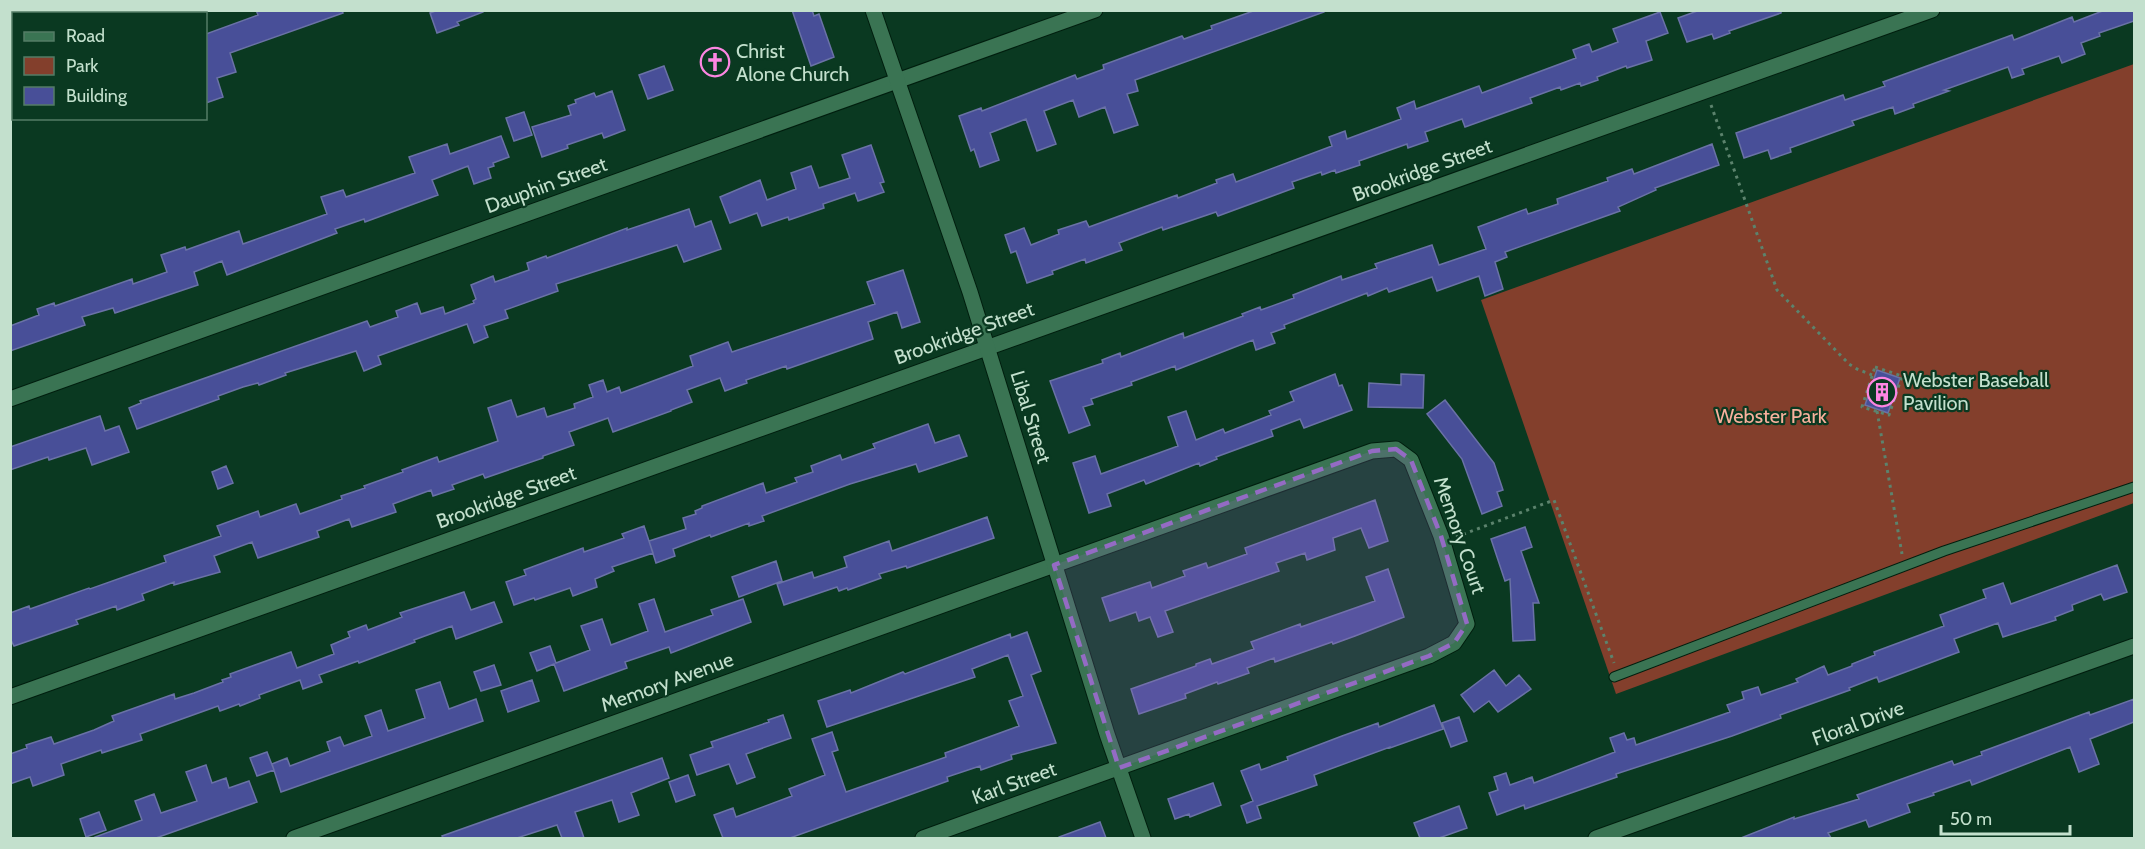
<svg xmlns="http://www.w3.org/2000/svg" width="2145" height="849" viewBox="0 0 2145 849" font-family="Cabin,sans-serif">
<rect width="100%" height="100%" fill="#0a3921"/>
<path fill="#833f2c" d="M2134 64V503L1616 694 1481 300Z"/>
<path fill="#484f98" stroke="#6a72a6" stroke-width="1.5" d="M256 10H342L343 13 230 53 236 72 217 78 223 97 206 103V34L258 15Z
M438 10H483V12L457 22 459 25 437 33 430 13Z
M792 10H812L814 16 819 14 834 57 811 66Z
M1256 10H1324V12L1135 80 1138 91 1127 94 1138 125 1114 133 1105 107 1079 117 1073 100 1044 111 1056 144 1037 151 1026 119 990 133 999 160 980 167 974 149 971 151 959 116 981 108 982 111 1075 75 1077 79 1104 69 1103 65 1182 36 1184 39 1212 29 1211 26Z
M1700 10H1781V13L1729 31 1730 33 1714 39 1712 34 1687 42 1678 18Z
M2105 10H2134V21L2099 33 2100 36 2081 43 2085 54 2062 63 2059 56 2022 69 2024 74 2012 78 2008 67 1944 90 1949 91 1913 104 1914 107 1895 114 1893 107 1852 121 1854 125 1790 148 1791 152 1771 159 1768 150 1744 158 1736 133 1843 95 1845 100 1885 86 1883 82 2012 35 2014 40 2072 17 2074 22Z
M1660 12 1668 33 1646 41 1652 60 1627 68 1626 66 1597 77 1598 80 1581 86 1580 83 1561 90 1560 87 1530 98 1532 103 1465 127 1462 119 1425 132 1428 141 1408 148 1407 144 1359 161 1360 165 1336 173 1335 170 1322 175 1321 172 1292 182 1294 188 1218 216 1216 212 1163 230 1162 227 1119 243 1122 250 1086 263 1085 259 1052 271 1053 274 1027 283 1016 251 1011 253 1005 235 1024 228 1031 245 1059 234 1058 230 1086 221 1089 227 1177 195 1178 198 1217 183 1216 180 1233 174 1236 182 1332 146 1329 137 1345 131 1347 139 1401 119 1397 108 1414 101 1416 109 1479 86 1482 93 1576 58 1573 50 1589 44 1592 52 1618 42 1613 29Z
M664 66 673 90 648 99 639 75Z
M612 91 625 130 604 138 602 133 567 145 568 148 542 157 532 127 571 115 568 106 576 103 575 100 594 93 596 97Z
M524 112 532 135 514 141 506 118Z
M501 136 509 157 493 163 494 166 488 168 491 178 474 184 468 166 432 180 438 195 365 222 364 219 335 229 337 233 227 275 222 261 194 272 198 285 115 313 113 308 82 317 85 325 10 351V326L39 315 37 309 54 303 55 306 132 279 133 284 167 272 161 255 185 247 186 250 239 231 243 244 327 214 321 197 343 190 346 197 415 173 409 157 447 144 450 154Z
M1712 144 1719 165 1655 188 1656 190 1618 207 1620 211 1505 252 1507 257 1495 262 1503 289 1485 296 1479 276 1437 291 1432 277 1389 292 1387 288 1368 296 1367 293 1284 325 1285 328 1271 333 1275 343 1256 350 1253 340 1176 370 1175 366 1131 382 1132 385 1091 399 1093 404 1083 407 1090 425 1069 433 1050 381 1103 363 1102 360 1120 353 1121 357 1183 333 1184 338 1243 316 1242 314 1260 307 1261 310 1294 298 1293 295 1341 276 1342 280 1377 268 1375 264 1432 245 1439 265 1486 249 1478 227 1526 209 1528 214 1558 204 1557 199 1608 181 1607 178 1632 169 1634 174Z
M871 145 884 182 880 183 884 192 858 201 855 193 823 204 824 208 789 220 788 217 762 226 757 213 730 223 720 197 760 180 767 200 796 189 791 173 811 166 819 188 850 178 842 155Z
M689 209 695 227 711 221 721 249 684 262 677 245 556 284 558 291 505 310 508 318 484 326 488 337 474 343 467 324 378 356 381 364 364 371 356 351 285 373 286 375 259 385 258 383 243 387 218 396 219 399 137 429 129 408 141 403 140 401 367 321 370 327 398 317 396 311 417 303 421 314 443 307 445 314 474 303 473 301 476 299 471 285 493 276 495 282 529 270 527 263 546 256 547 258 627 228V230Z
M903 270 920 322 902 328 897 312 868 322 873 339 787 369 786 366 746 380 747 383 725 391 720 378 687 390 692 402 671 410V411L613 432 608 418 569 432 574 445 543 456V458L485 478 483 474 452 485 454 489 433 496 431 490 393 504 396 512 352 527 349 519 317 531 319 537 258 558 252 542 214 556 220 572 174 585V582L142 594 144 600 117 610 116 606 76 620 78 624 14 646 10 638V613L29 606 30 609 89 588 90 589 166 562 164 556 221 536 217 526 258 511 260 517 296 504 300 514 342 499 341 496 365 488 364 486 403 472 402 470 437 457 439 462 498 441 488 408 511 400 517 417 544 408 547 417 575 408 574 404 593 397 589 385 603 380 607 392 619 387 621 393 693 366 690 356 728 342 732 352 875 304 867 282Z
M1877 370 1900 378 1888 413 1865 405Z
M1335 374 1339 386 1342 385 1352 410 1304 428 1300 419 1271 430 1273 436 1216 457 1217 459 1200 466 1199 463 1146 484 1144 480 1107 494 1111 506 1089 513 1073 463 1095 456 1101 474 1178 446 1168 417 1186 411 1196 440 1223 429 1225 433 1271 415 1269 411 1294 401 1290 392Z
M1401 374 1424 375 1423 408 1368 407 1369 383 1401 385Z
M1445 400 1494 463 1503 490 1497 492 1502 506 1482 514 1462 459 1427 414Z
M100 416 105 431 119 426 129 452 92 465 86 448 49 460 48 457 10 470V447Z
M928 424 935 443 959 435 967 456 919 472 916 464 850 484 762 516 764 521 749 526V523L711 537 710 535 673 549 675 556 656 563 649 541 686 529 683 518 696 514 695 511 702 508V506L763 483 766 493 797 482 795 478 813 472 811 466 840 455 842 460 875 448 873 444Z
M226 466 233 483 218 489 212 472Z
M1375 500 1388 541 1369 548 1361 528 1333 538 1335 550 1307 560 1305 553 1276 563 1279 571 1165 611 1173 632 1158 637 1150 617 1139 621 1136 612 1110 621 1102 598 1150 582 1152 588 1185 576 1183 571 1206 563 1208 568 1247 554 1245 548Z
M987 517 994 538 907 568 906 566 879 574 881 578 848 590 847 588 839 591 837 587 784 605 777 584 812 572 814 578 847 567 844 557 889 541 892 551Z
M644 526 653 553 612 567 614 571 595 579 597 587 573 596 570 588 535 600 534 598 514 605 506 582 526 575 524 570 583 548 584 552 624 538 622 534Z
M1525 527 1532 547 1521 551 1539 603H1533L1535 640 1513 641 1510 579 1505 581 1491 539Z
M776 561 782 581 739 597 732 577Z
M2117 565 2127 592 2104 600 2101 594 2072 605 2073 610 2055 617 2056 620 2003 637 1998 623 1954 639 1959 652 1879 682 1877 677 1849 688 1850 690 1780 715 1781 718 1732 736 1616 774 1617 777 1525 809 1524 805 1497 815 1489 793 1498 790 1494 777 1506 773 1510 785 1532 777 1534 783 1615 752 1610 738 1624 733 1627 740 1634 738 1636 745 1730 712 1727 705 1744 699 1742 692 1758 687 1761 695 1798 682 1796 679 1824 666 1828 675 1852 666V664L1875 655 1874 652 1944 626 1940 615 1986 598 1983 590 2003 583 2011 604Z
M1388 569 1404 617 1355 636 1333 644 1332 642 1275 662 1274 658 1247 668 1249 673 1218 684 1217 682 1185 694 1186 698 1139 714 1131 689 1196 666V664L1210 659 1212 664 1254 649 1251 642 1300 624 1301 627 1375 601 1366 577Z
M464 592 471 610 494 602 502 622 456 639 452 626 414 640 415 642 359 663 358 661 319 675 322 682 303 689 300 680 259 695 260 698 240 706 239 704 220 711 218 706 140 734 142 740 102 753 101 750 61 764 64 775 33 786 30 777 10 784V754L27 748 26 745 51 737 54 744 94 730 114 721 112 716 174 694 175 699 194 693 223 682 222 680 231 677 230 674 291 652 297 668 334 654 331 645 350 637 348 632 366 625 368 630 402 617 400 613Z
M654 599 665 632 713 615 711 610 743 599 751 622 671 653 669 647 625 662 627 668 564 691 554 664 537 671 530 653 550 646 556 663 590 650 581 626 602 619 611 645 648 631 639 604Z
M1027 632 1041 671 1031 675 1056 743 1011 755 1012 759 981 770 980 766 947 777 948 781 790 838H723L714 815 733 808 736 817 792 796 789 789 825 775 812 739 832 732 838 750 832 752 846 792 946 757 945 753 1019 726 1009 701 1023 696 1008 655 972 669 975 677 827 727 818 701 850 690 851 693 903 672 905 674 1010 634 1011 638Z
M494 665 501 685 481 691 474 672Z
M1494 670 1506 686 1519 675 1531 689 1498 712 1489 701 1474 712 1461 695Z
M532 680 539 701 508 712 501 691Z
M440 682 449 709 476 699 483 721 281 792 272 764 287 758 290 766 330 751 327 742 340 737 344 746 372 736 365 716 381 710 388 731 425 718 416 690Z
M2134 699V722L2090 739 2099 764 2079 772 2070 747 1972 785 1970 780 1933 793 1934 795 1907 804 1910 812 1869 827 1866 820 1828 833 1831 838H1741L1794 817V819L1859 799 1857 795 1952 761 1954 765 1982 755 1981 752 2089 712 2090 715Z
M1434 705 1443 729 1390 748V747L1314 775 1317 785 1257 806 1261 818 1247 823 1241 806 1253 801 1241 771 1259 764 1261 770 1288 760 1287 757 1342 736 1378 723 1379 727Z
M783 715 791 738 746 754 755 777 737 784 729 764 697 775 690 755 713 747 711 742 769 722 768 720Z
M1459 717 1467 741 1451 747 1442 723Z
M267 752 274 770 257 776 250 758Z
M662 758 669 778 631 793 639 815 619 822 612 800 575 812 584 838H562L557 825 517 838H443L442 836Z
M206 765 212 783 226 778 229 788 249 781 257 802 156 838H96L95 837 142 820 135 801 154 794 161 813 197 801 186 772Z
M688 775 695 795 676 802 669 782Z
M1213 783 1221 805 1190 817 1189 814 1175 819 1168 799Z
M1459 806 1467 828 1439 838H1420L1414 823Z
M99 812 106 830 86 837 80 819Z
M1100 822 1106 838H1059V837Z"/>
<g fill="none" stroke-linecap="round" stroke-linejoin="round">
<g stroke="#001e0e" stroke-width="11">
<path id="service" d="M1614 677 1944 551 2134 487"/>
</g>
<g stroke="#001e0e" stroke-width="17">
<path id="minor" d="M10 399 1095 10
M10 697 1932 10
M294 838 1372 451 1396 449 1411 460 1441 536 1467 624 1454 643 1429 656 923 838
M1596 838 2134 646"/>
</g>
<g stroke="#001e0e" stroke-width="17">
<path id="tertiary" d="M873 10 970 292 1107 734 1143 838
M130 14 138 10
M10 56 14 55"/>
</g>
<path stroke="#5c836d" stroke-width="3" stroke-dasharray="3 4.5" stroke-linecap="butt" d="M1711 105 1777 290 1849 364 1857 369 1872 375
M1875 367 1902 376 1889 415 1862 407Z
M1877 411 1902 554
M1456 537 1554 500 1614 663"/>
<use href="#service" stroke="#3a7453" stroke-width="9"/>
<use href="#minor" stroke="#3a7453" stroke-width="15"/>
<use href="#tertiary" stroke="#3a7453" stroke-width="15"/>
</g>
<path fill="#946bc4" fill-opacity="0.2" stroke="#946bc4" stroke-width="4.5" stroke-dasharray="12 8" stroke-linejoin="round" d="M1396 449 1411 460 1441 536 1467 624 1454 643 1429 656 1119 768 1054 565 1372 451Z"/>
<defs>
<g id="church-ring" transform="scale(1.5)"><circle r="9.5" fill="#0a3921" stroke="#fd86e2" stroke-width="1.5"/><path d="M-1.2-6h2.4v3.5h3.3v2.4h-3.3V6h-2.4V-.1h-3.3v-2.4h3.3Z" fill="#fd86e2"/></g>
<g id="building-ring" transform="scale(1.5)"><circle r="9.5" fill="#0a3921" stroke="#fd86e2" stroke-width="1.5"/><path d="M-4-6H4V6H1V3H-1V6H-4ZM-2.5-4.3h1.7v1.8h-1.7ZM.8-4.3h1.7v1.8H.8ZM-2.5-1h1.7V.8h-1.7ZM.8-1h1.7V.8H.8Z" fill="#fd86e2"/></g>
</defs>
<g fill-rule="evenodd">
<use href="#church-ring" x="715" y="62"/>
<use href="#building-ring" x="1882" y="392"/>
</g>
<g text-anchor="middle" stroke-width="4.5" stroke-linejoin="round" paint-order="stroke">
<g font-size="20" fill="#c3e0cd" stroke="#0a3921" text-anchor="start">
<text x="736" y="58">Christ<tspan x="736" dy="23">Alone Church</tspan></text>
<text x="1903" y="387">Webster Baseball<tspan x="1903" dy="23">Pavilion</tspan></text>
</g>
<g font-size="20" fill="#c3e0cd" stroke="#0a3921">
<text transform="translate(1422 170) rotate(-20)" y="7">Brookridge Street</text>
<text transform="translate(546 185) rotate(-20)" y="7">Dauphin Street</text>
<text transform="translate(964 333) rotate(-20)" y="7">Brookridge Street</text>
<text transform="translate(1031 417) rotate(73)" y="7">Libal Street</text>
<text transform="translate(506 497) rotate(-20)" y="7">Brookridge Street</text>
<text transform="translate(1460 535) rotate(71)" y="7">Memory Court</text>
<text transform="translate(667 682) rotate(-20)" y="7">Memory Avenue</text>
<text transform="translate(1858 723) rotate(-20)" y="7">Floral Drive</text>
<text transform="translate(1014 783) rotate(-20)" y="7">Karl Street</text>
</g>
<g font-size="20" fill="#f8b19d" stroke="#0a3921">
<text x="1771" y="423">Webster Park</text>
</g>
</g>
<rect width="2145" height="849" fill="none" stroke="#c3e0cd" stroke-width="24"/>
<rect x="12" y="12" width="195" height="108" fill="#0a3921" stroke="#547c66" stroke-width="1.5"/>
<rect x="24" y="32" width="30" height="9" fill="#3a7453" stroke="#547c66" stroke-width="1.5"/>
<text x="66" y="42" font-size="18" fill="#c3e0cd">Road</text>
<rect x="24" y="57" width="30" height="18" fill="#833f2c" stroke="#547c66" stroke-width="1.5"/>
<text x="66" y="72" font-size="18" fill="#c3e0cd">Park</text>
<rect x="24" y="87" width="30" height="18" fill="#484f98" stroke="#547c66" stroke-width="1.5"/>
<text x="66" y="102" font-size="18" fill="#c3e0cd">Building</text>
<path d="M1941 825v9h129v-9" fill="none" stroke="#c3e0cd" stroke-width="3"/>
<text x="1950" y="825" font-size="18" fill="#c3e0cd" stroke="#0a3921" stroke-width="4.5" paint-order="stroke">50 m</text>
</svg>
